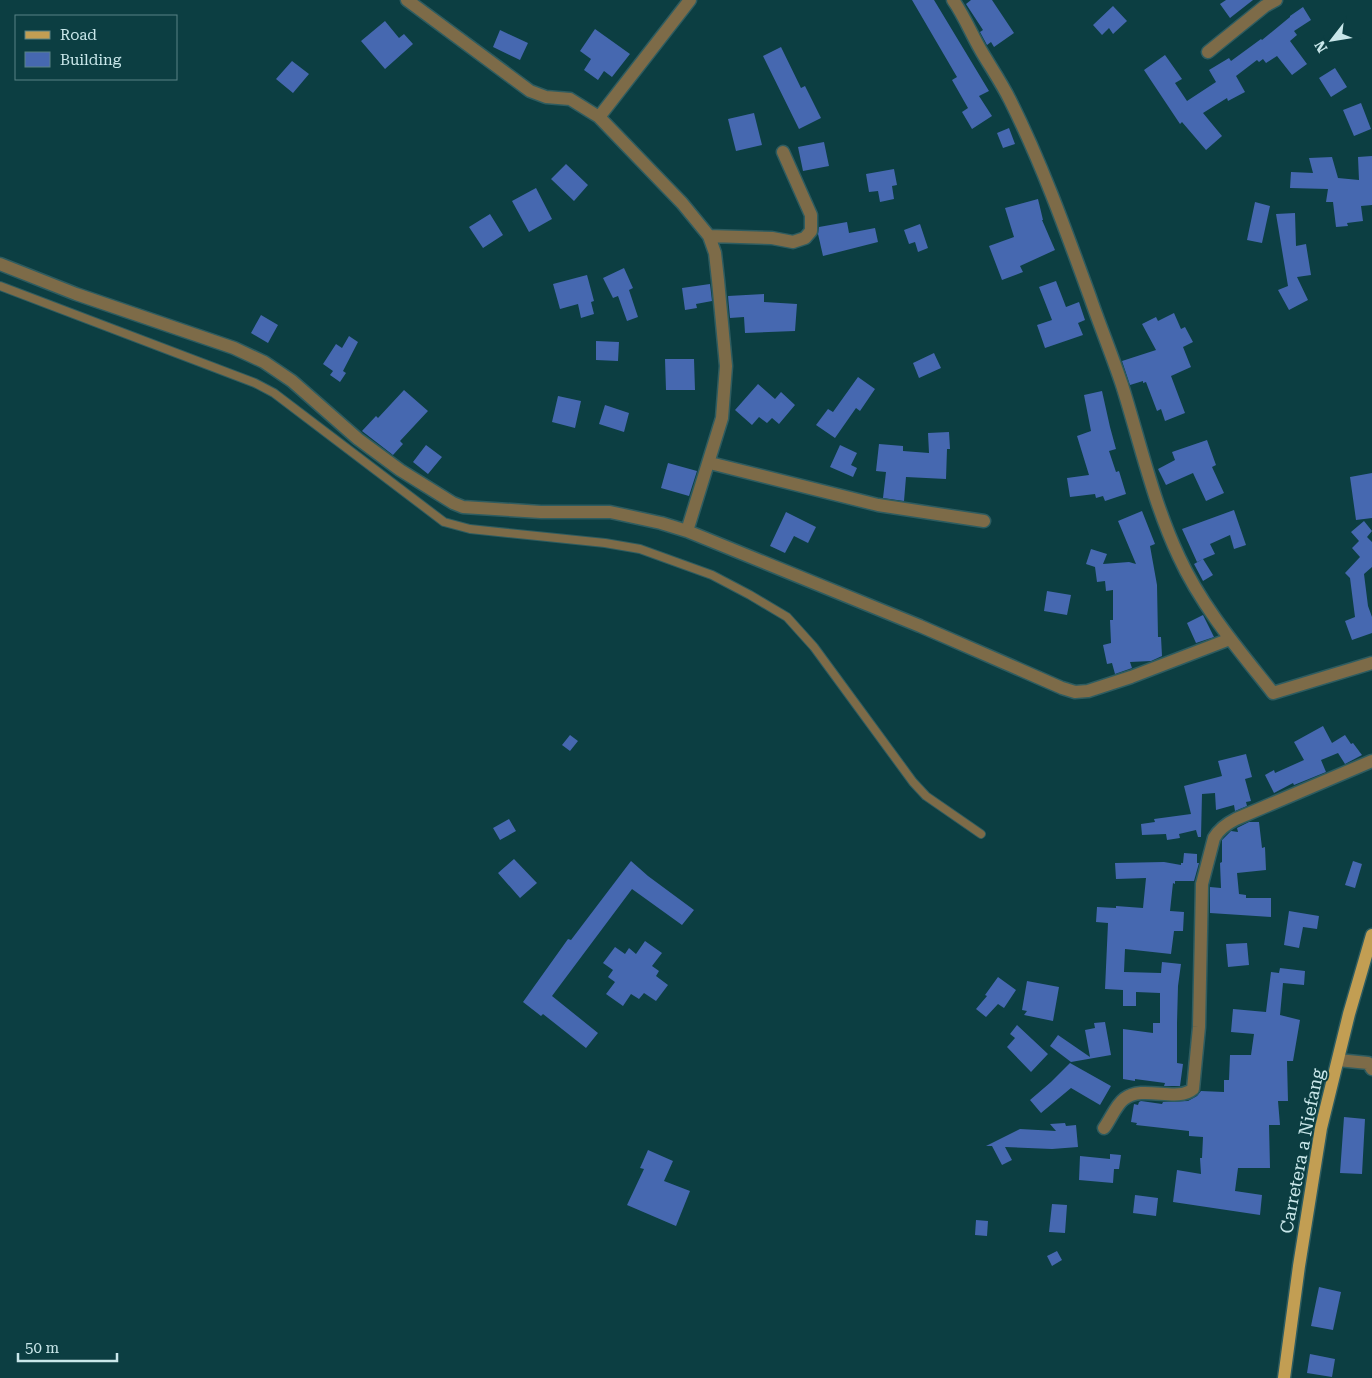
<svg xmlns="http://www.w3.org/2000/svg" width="1372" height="1378" viewBox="0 0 1372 1378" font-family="'Roboto Serif',serif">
<rect width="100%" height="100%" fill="#0c3e42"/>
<path fill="#4668b0" d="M912 0H934L989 91 979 96 992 116 972 129 962 112 968 108 952 80 957 77Z
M971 0H992L1014 33 994 47 991 42 987 45 980 32 983 30 966 4Z
M1226 0H1253L1230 18 1220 4Z
M1113 6 1127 21 1113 34 1109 28 1102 35 1093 25Z
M1303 7 1311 20 1294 31 1297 35 1290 41 1307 64 1292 75 1277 56 1266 63 1263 59 1259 62 1257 60 1236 76 1245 92 1228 101 1227 98 1203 113 1222 136 1206 150 1182 122 1180 124 1144 70 1165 55 1182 79 1175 83 1187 101 1216 82 1209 70 1229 58 1231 61 1261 39 1262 40 1290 17V16Z
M385 21 399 38 404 34 413 44 385 69 361 41Z
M595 29 630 54 612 77 604 71 598 80 584 70 591 59 580 51Z
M500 30 528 43 520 60 493 47Z
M781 47 801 88 805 86 821 118 799 129 763 56Z
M292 61 309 74 293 93 276 79Z
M1335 68 1347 87 1331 97 1319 78Z
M1361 103 1371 129 1354 136 1343 110Z
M754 113 762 145 736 151 728 119Z
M1009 128 1015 144 1003 148 997 133Z
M824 142 829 166 803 171 798 147Z
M1372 156V205L1361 206 1363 221 1347 223 1348 226 1336 227 1333 202H1326L1328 189 1290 188 1291 172 1313 173 1309 158 1332 157 1338 178 1359 180 1358 157Z
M566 164 588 185 574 201 551 179Z
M894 169 897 185 892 186 894 199 880 202 878 191 869 192 866 174Z
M536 188 552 219 529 232 512 201Z
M1038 199 1043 220H1042L1055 250 1020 266 1023 272 1002 280 989 246 1014 237 1005 208Z
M1255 202 1270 206 1262 243 1247 240Z
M1295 213 1296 246 1306 244 1311 275 1297 277 1308 300 1289 310 1278 290 1288 286 1276 214Z
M490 214 503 235 483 248 469 227Z
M847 222 849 233 875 228 878 242 823 256 818 234 819 227Z
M920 224 928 248 918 252 915 242 909 244 904 230Z
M624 268 633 288 629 290 638 317 627 321 618 296 613 298 603 278Z
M587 275 594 301 591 302 594 314 581 318 578 304 560 309 553 284Z
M1056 281 1066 307 1079 302 1085 320 1078 323 1083 335 1045 348 1037 325 1052 320 1039 287Z
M710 284 712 301 696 304 697 308 685 310 682 288Z
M764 294V302L797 304 795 331 745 333 744 317 730 318 728 296Z
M1174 313 1181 329 1185 327 1193 342 1183 347 1191 367 1171 376 1185 413 1165 421 1161 409 1157 411 1146 382 1143 383V381L1130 385 1122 361 1156 350 1142 324 1156 317 1158 321Z
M261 315 278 325 268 343 251 333Z
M349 336 358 342 343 371 346 373 340 382 330 375 333 371 323 364 336 344 342 348Z
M596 341 619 342 618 361 596 360Z
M934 353 941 368 919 378 913 363Z
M665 359H694L695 390H666Z
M858 377 875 389 860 411 856 408 835 438 816 425 828 409 833 412Z
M758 384 775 399 781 392 795 405 779 424 772 418 767 423 759 417 752 425 735 410Z
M404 390 428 411 400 441 403 444 393 455 362 431 376 416 378 418Z
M1102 391 1110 427 1116 449 1109 451 1116 472 1119 471 1126 494 1105 501 1103 496 1096 498 1095 494 1070 497 1067 478 1089 475 1077 436 1091 431 1084 395Z
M558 396 581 401 575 428 552 422Z
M605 405 629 413 624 432 599 424Z
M949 432 950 449H947L946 479 906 477 904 501 883 498 886 472 876 471 879 444 903 446V451L929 453 928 433Z
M1207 440 1216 465 1212 467 1224 493 1206 501 1193 473 1166 485 1158 469 1175 460 1172 452Z
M426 445 442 457 428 474 413 462Z
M840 445 857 453 851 465 857 468 853 477 830 467Z
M668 463 697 471 689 496 661 488Z
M1372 473V518L1356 520 1350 477Z
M1234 510 1246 545 1234 549 1230 535 1210 544 1215 554 1203 559 1213 575 1203 581 1194 564 1203 559 1197 562 1182 529Z
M1142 511 1155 544 1150 546 1157 585 1158 637H1161L1162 656 1151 661 1130 662 1132 668 1115 674 1112 663 1107 664 1103 645 1111 643 1110 620H1113V590L1106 591 1105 581 1097 582 1095 567 1086 564 1091 549 1107 554 1103 564 1129 562 1136 564 1118 521Z
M786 512 816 527 808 543 794 536 785 553 770 546Z
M1364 521 1372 531 1367 537 1372 542V567L1364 574 1368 606 1372 617V633L1352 640 1345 621 1355 617 1350 578 1345 573 1360 557 1352 548 1359 541 1351 532Z
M1047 591 1071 595 1067 615 1044 611Z
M1203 615 1214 637 1196 643 1187 623Z
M1323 726 1332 743 1345 735 1351 744 1353 743 1362 755 1345 764 1338 753 1321 760 1326 772 1294 785 1293 783 1274 793 1265 775 1274 770 1275 773 1304 760 1294 742Z
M570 735 578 741 570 751 562 745Z
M1246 754 1252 777 1245 779 1251 801 1246 802 1247 806 1235 811 1234 805 1216 810 1215 793 1202 794 1201 837H1198L1196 830 1179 834 1180 838 1167 840 1166 834 1142 835 1141 824 1155 822 1154 819 1191 814 1184 786 1222 776 1218 761Z
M509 819 516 831 500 840 493 828Z
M1249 822H1259L1262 848 1265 847 1266 870 1237 873 1239 894 1246 895V898H1271V917L1210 913V887L1221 888 1220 863 1222 862V840L1231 831 1238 832 1237 828Z
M1184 853 1197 854V863H1199L1194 881H1175V884L1173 883 1170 911 1184 912 1183 931H1174L1171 954 1125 949 1124 972 1161 973 1162 962 1181 964 1178 986 1177 1023V1063L1183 1064 1180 1086H1164L1165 1083 1135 1079V1081L1123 1079V1029L1153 1033V1023H1160V993L1136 992V1006H1123V990L1105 989 1108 923 1096 922 1097 907 1116 908V906L1143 908 1146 878 1116 879 1115 863 1164 862 1181 865V863H1183Z
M514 859 537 883 520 898 498 873Z
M631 861 648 876 694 910 682 925 632 889 552 996 598 1033 586 1048 543 1014 541 1016 523 1002 568 939 571 940Z
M1353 861 1362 864 1355 888 1345 885Z
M1289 911 1319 916 1317 929 1303 927 1299 948 1284 945Z
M645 941 662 953 652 966 659 971 656 976 668 985 656 1001 644 993 639 999 631 994 623 1006 606 994 615 982 608 977 613 970 603 963 615 947 625 954 629 948 636 954Z
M1247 943 1249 965 1228 967 1226 944Z
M1280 968 1305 971 1304 985 1283 983 1280 1015 1300 1020 1293 1061H1287L1288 1101H1278L1280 1125H1269L1270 1168H1238L1235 1191 1262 1195 1260 1215 1173 1202 1177 1170 1201 1174 1200 1158H1202L1203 1137 1189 1136V1131L1136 1125 1137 1123 1131 1122 1134 1104 1138 1105 1139 1102 1141 1101 1162 1104 1163 1102 1188 1101 1197 1096 1201 1091 1224 1092V1080H1229L1230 1055H1251L1254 1034 1231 1032 1233 1009 1266 1012 1271 972 1279 973Z
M998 977 1016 990 1004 1008 998 1004 986 1017 976 1009 987 996 985 995Z
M1027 981 1059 987 1053 1021 1024 1015 1027 1011 1022 1010Z
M1105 1022 1111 1055 1071 1062 1050 1046 1058 1035 1090 1057 1085 1030 1095 1028 1094 1023Z
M1017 1025 1048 1054 1031 1072 1007 1047 1015 1038 1010 1034Z
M1070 1063 1111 1086 1100 1105 1071 1088 1041 1113 1030 1100 1051 1082Z
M1344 1117 1365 1119 1362 1174 1340 1173Z
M1065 1123 1066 1126 1076 1125 1078 1147 1052 1149 1005 1147 1012 1160 1002 1165 992 1146H986L1020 1129 1056 1131 1050 1124Z
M648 1150 673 1161 664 1181 690 1191 676 1226 627 1205 644 1169 640 1168Z
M1110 1154 1121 1155 1119 1169H1114L1113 1183 1079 1180 1080 1156 1110 1159Z
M1135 1195 1158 1198 1156 1216 1133 1213Z
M1052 1204 1067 1205 1065 1233 1049 1232Z
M976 1220 988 1221 987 1236 975 1235Z
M1057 1251 1062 1260 1052 1266 1047 1256Z
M1319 1287 1341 1292 1333 1330 1311 1326Z
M1310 1354 1335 1359 1332 1377 1307 1373Z"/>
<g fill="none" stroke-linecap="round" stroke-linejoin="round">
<g stroke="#2e5c60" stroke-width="10">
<path id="lane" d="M0 286 255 383 274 393 444 522 470 529 605 543 640 549 712 575 750 595 787 617 814 647 913 782 926 796 981 834"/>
</g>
<g stroke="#2e5c60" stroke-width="15">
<path id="street" d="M407 0 530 91 546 97 570 99 599 117 682 203 709 236 715 253 718 280 726 366 722 418 687 531
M953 0C965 17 972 36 983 54 992 69 1002 84 1010 100 1042 164 1066 231 1090 297 1100 326 1112 355 1122 385 1140 442 1153 502 1179 557 1202 607 1239 650 1273 693L1372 663
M1208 52 1265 6 1276 0
M599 117 690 0
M709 236 772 238 793 242 805 238 811 231V215L783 152
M0 264 76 294 234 348 264 362 292 381 358 439 400 470 453 503 463 507 541 512H610L661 523 687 531 920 626 1062 688 1075 692 1088 691 1131 677 1230 639
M710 463 878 505 984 521
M1338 1060 1368 1063 1372 1069
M1104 1128C1110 1120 1116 1105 1124 1099 1143 1084 1177 1103 1193 1089L1199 1027 1202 884 1214 838C1219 829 1226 824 1236 819L1372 761"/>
</g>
<g stroke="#2e5c60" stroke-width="15">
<path id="primary" d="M1284 1378 1299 1266 1321 1128 1349 1014 1372 935"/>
</g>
<use href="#lane" stroke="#7d6b48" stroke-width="8"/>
<use href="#street" stroke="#7d6b48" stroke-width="12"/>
<use href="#primary" stroke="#c29e53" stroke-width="12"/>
</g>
<g text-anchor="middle" stroke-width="4" stroke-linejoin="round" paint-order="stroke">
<g font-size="18" fill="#c9e7ea" stroke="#0c3e42">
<text transform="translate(1302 1151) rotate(-79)" y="6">Carretera a Niefang</text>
</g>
</g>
<rect x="15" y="15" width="162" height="65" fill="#0c3e42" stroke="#588285"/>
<rect x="25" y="31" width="25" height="8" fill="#c29e53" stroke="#588285"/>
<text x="60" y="40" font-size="15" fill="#c9e7ea">Road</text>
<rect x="25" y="52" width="25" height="15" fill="#4668b0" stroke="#588285"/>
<text x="60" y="65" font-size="15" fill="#c9e7ea">Building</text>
<g transform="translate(1332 40) rotate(239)" stroke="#0c3e42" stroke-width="4" paint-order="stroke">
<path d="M0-4L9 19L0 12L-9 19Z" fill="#c9e7ea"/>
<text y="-8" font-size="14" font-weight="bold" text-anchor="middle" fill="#c9e7ea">N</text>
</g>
<path d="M18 1353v8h99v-8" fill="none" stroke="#c9e7ea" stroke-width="2.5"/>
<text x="25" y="1353" font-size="15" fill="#c9e7ea" stroke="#0c3e42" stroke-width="4" paint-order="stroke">50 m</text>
</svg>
